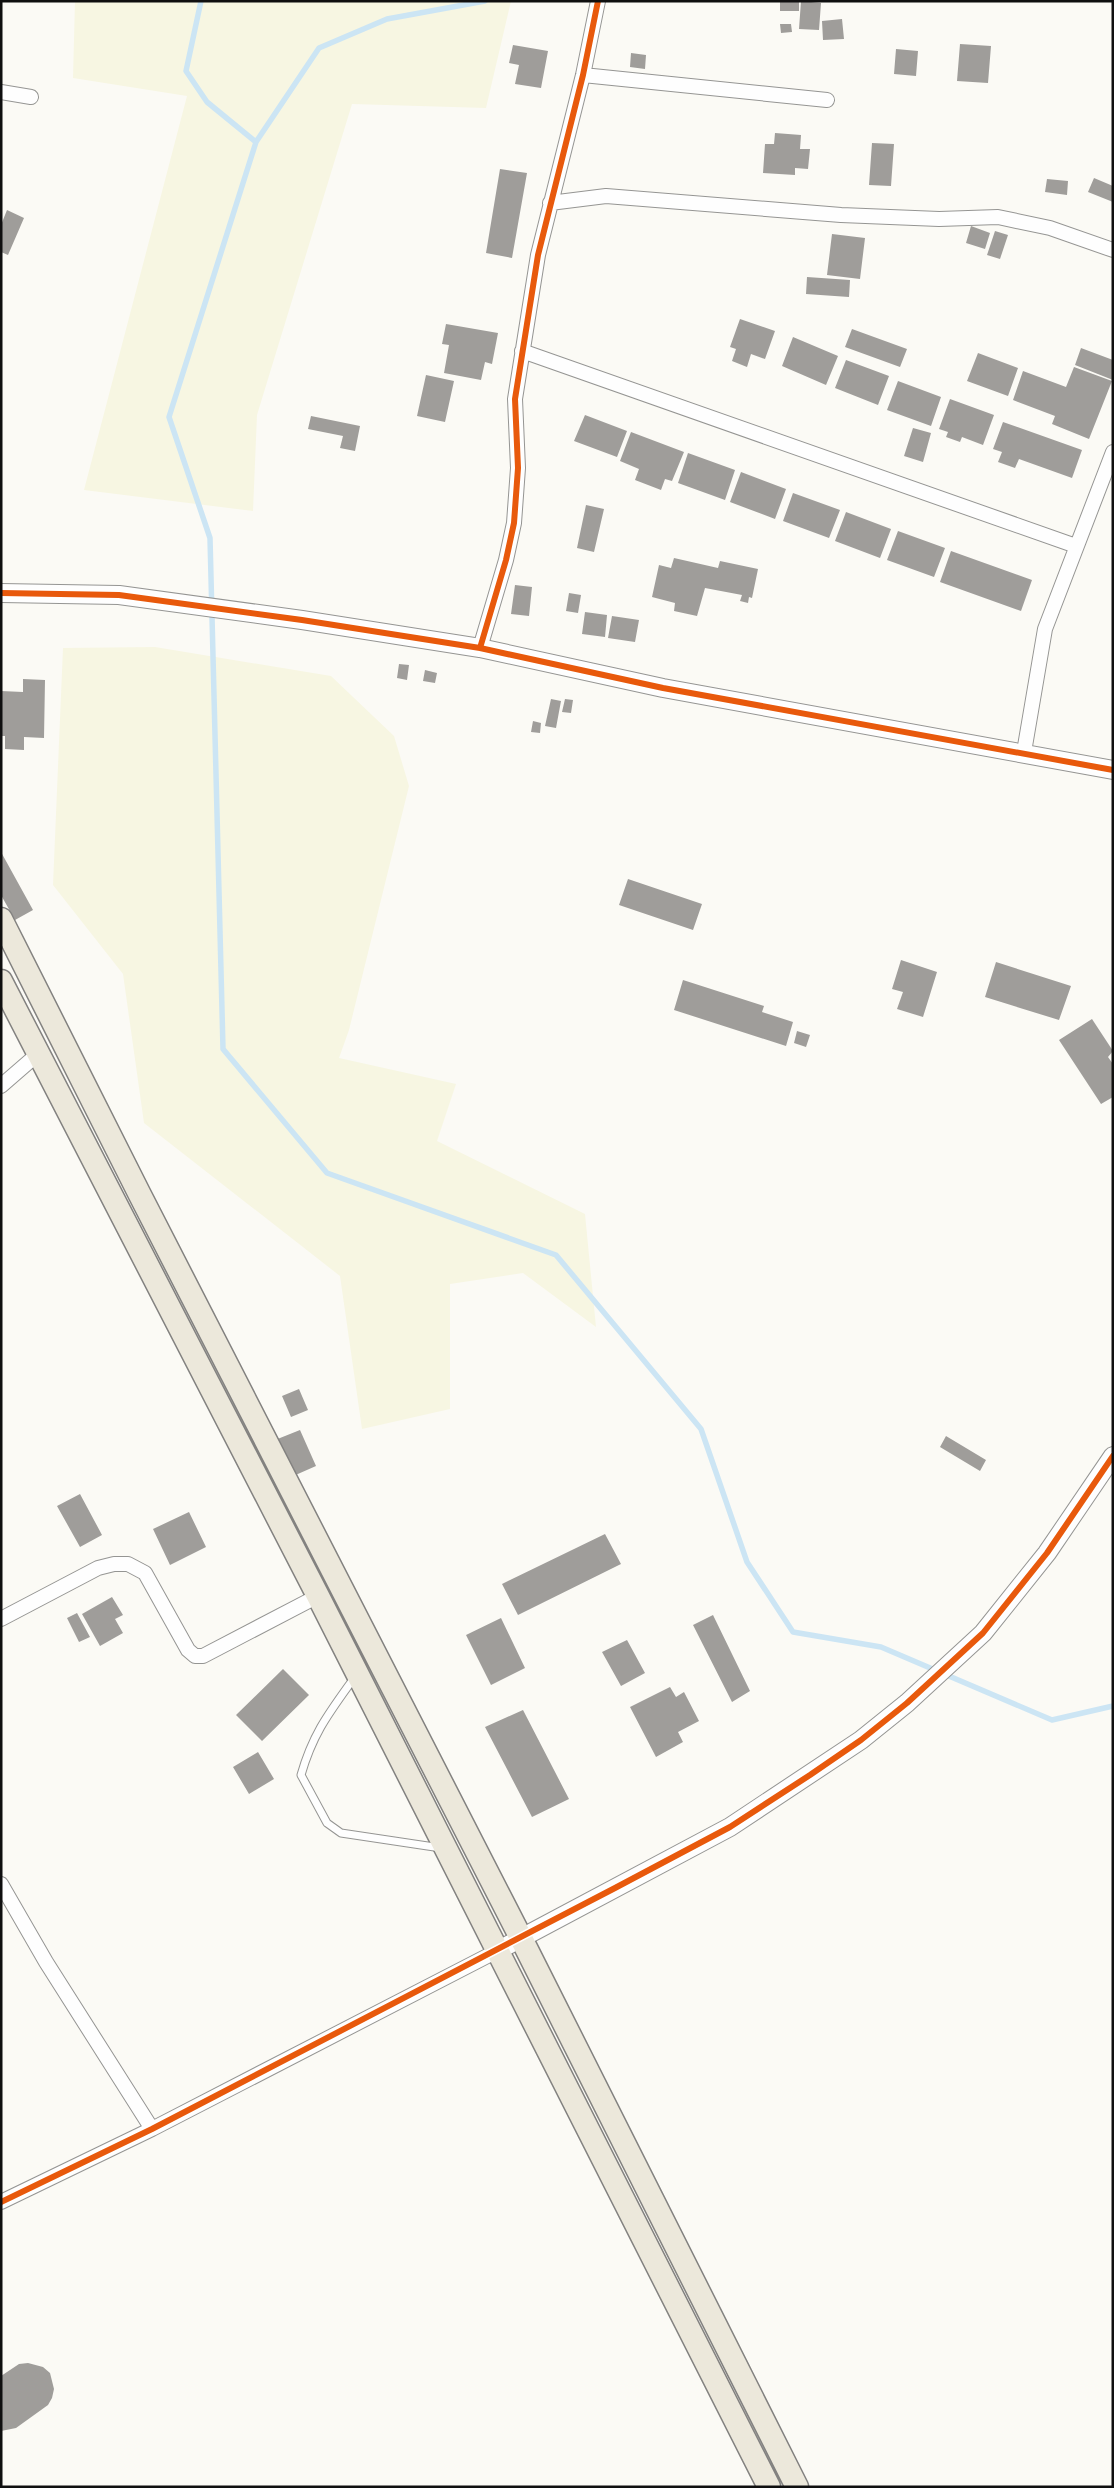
<svg xmlns="http://www.w3.org/2000/svg" width="1114" height="2488" viewBox="0 0 1114 2488" font-family="Bitter,serif">
<rect width="100%" height="100%" fill="#fbfaf5"/>
<path fill="#f7f6e2" d="M75 1H511L486 108 352 104 257 415 253 511 84 490 187 96 73 78Z
M155 647 331 676 394 736 409 786 349 1030 339 1058 456 1084 437 1141 585 1214 596 1327 523 1273 450 1284V1409L362 1429 340 1276 144 1123 123 974 53 885 63 648Z"/>
<g fill="none" stroke-linecap="round" stroke-linejoin="round">
<path stroke="#cce5f4" stroke-width="5.5" d="M201 1 186 71 207 102 256 142
M485 1 387 19 319 48 256 142 169 417 210 538 223 1049 327 1173 556 1255 701 1429 747 1562 793 1632 881 1647 1052 1720 1113 1706"/>
</g>
<path fill="#9f9d9a" d="M780 1H799V11H780Z
M801 1 821 3 819 30 799 29Z
M842 19 844 39 823 40 822 21Z
M780 24H791L792 32 781 33Z
M960 44 991 46 988 83 957 81Z
M513 45 548 51 541 88 515 84 519 65 509 63Z
M896 49 918 51 916 76 894 74Z
M631 53 646 55 645 69 630 67Z
M775 133 801 135 800 149H810L808 169 795 168V175L763 173 765 144H774Z
M872 143 894 144 891 186 869 185Z
M500 169 527 173 512 258 486 253Z
M1094 178 1113 186V202L1088 192Z
M1047 179 1068 181 1067 195 1045 192Z
M7 210 24 218 8 255 1 252V225Z
M971 226 990 233 985 249 966 243Z
M995 231 1008 235 1000 259 987 255Z
M832 234 865 238 860 279 827 275Z
M807 277 850 280 849 297 806 294Z
M740 319 775 331 765 359 751 354 747 367 732 361 736 349 730 347Z
M446 324 498 333 492 364 485 362 481 380 444 373 449 345 442 344Z
M852 329 907 349 900 367 845 347Z
M793 337 838 356 826 385 782 366Z
M1081 348 1113 360V380L1075 365Z
M978 353 1018 368 1008 396 967 381Z
M846 360 889 376 878 405 835 388Z
M1074 367 1112 381 1089 439 1052 424 1055 416 1013 400 1023 371 1066 387Z
M426 375 454 381 445 422 417 416Z
M898 381 941 397 931 426 887 410Z
M950 399 994 415 983 445 962 437 960 442 946 437 948 432 939 429Z
M585 415 627 431 617 457 574 441Z
M311 416 360 426 355 451 340 448 343 436 308 429Z
M1003 422 1082 450 1072 478 1019 459 1015 468 998 462 1002 452 993 449Z
M913 428 931 433 923 462 904 456Z
M631 432 684 452 672 481 665 479 661 490 635 480 639 469 620 461Z
M688 453 735 470 725 500 678 483Z
M741 472 786 489 775 519 730 502Z
M793 493 840 510 829 538 783 521Z
M586 505 604 509 594 552 577 548Z
M846 512 891 529 880 558 835 541Z
M898 531 945 548 934 577 887 560Z
M951 551 1032 580 1021 611 940 582Z
M674 558 718 568 720 561 758 569 752 598 749 597 748 603 740 601 742 595 705 588 697 616 674 611 675 603 652 597 659 565 671 568Z
M515 585 532 587 529 616 511 614Z
M569 593 581 595 578 613 566 611Z
M585 612 607 615 605 637 582 634Z
M612 616 639 620 635 642 608 638Z
M399 664 409 665 407 680 397 678Z
M425 670 437 673 435 683 423 681Z
M23 679 45 680 44 738 24 737V750L5 749V736H1V691L23 692Z
M551 699 561 701 556 728 545 726Z
M565 699 573 700 571 713 562 712Z
M533 721 541 723 540 733 531 732Z
M1 852 33 910 15 920 1 895Z
M628 879 702 904 693 930 619 905Z
M901 960 937 972 923 1017 897 1009 903 992 892 989Z
M996 962 1071 986 1059 1020 985 997Z
M683 980 764 1006 762 1012 793 1022 786 1046 674 1010Z
M1092 1019 1113 1051 1108 1057 1113 1064V1097L1101 1104 1059 1040Z
M797 1031 810 1035 806 1047 794 1043Z
M299 1389 308 1410 291 1417 282 1396Z
M300 1430 316 1466 291 1477 275 1440Z
M946 1436 986 1460 980 1471 940 1447Z
M80 1494 102 1535 80 1547 57 1506Z
M189 1512 206 1547 170 1565 153 1529Z
M605 1534 621 1564 518 1615 502 1584Z
M112 1597 123 1615 115 1619 123 1633 100 1646 82 1614Z
M77 1613 90 1637 79 1642 67 1618Z
M713 1615 750 1691 732 1702 693 1625Z
M501 1618 525 1668 491 1685 466 1635Z
M627 1640 645 1673 621 1686 602 1652Z
M283 1669 309 1695 262 1741 236 1715Z
M670 1687 676 1697 684 1692 699 1721 678 1732 683 1742 656 1757 630 1707Z
M523 1710 569 1799 532 1817 485 1727Z
M258 1752 274 1779 249 1794 233 1767Z
M28 2363 43 2367 50 2373 54 2389 52 2398 48 2405 16 2428 1 2431V2376L19 2364Z"/>
<g fill="none" stroke-linecap="round" stroke-linejoin="round">
<g stroke="#959593" stroke-width="9">
<path id="service" d="M354 1678C329 1713 313 1733 301 1775L327 1823 341 1833 441 1848"/>
</g>
<g stroke="#959593" stroke-width="16">
<path id="minor" d="M583 75 827 100
M1 92 31 97
M550 203 606 196 841 215 939 219 998 217 1050 228 1113 250
M522 351 1076 546
M480 648 506 560 514 523 518 468 515 399 538 255 583 75 598 1
M1024 752 1045 629 1113 452
M1 1086 39 1053
M1 1619 98 1568 114 1564H128L145 1573 188 1650 195 1656H203L318 1596
M1 1884 46 1962 152 2129
M1 2202 152 2129 497 1951"/>
</g>
<g stroke="#959593" stroke-width="20">
<path id="tertiary" d="M1 593 119 595 302 620 480 648 663 688 1113 770
M497 1951 730 1827 861 1740 907 1703 983 1633 1047 1553 1113 1456"/>
</g>
<g stroke="#838280" stroke-width="25">
<path id="primary" d="M1 919 140 1195 521 1938 797 2487
M1 981 318 1596 769 2487"/>
</g>
<use href="#service" stroke="#fefefe" stroke-width="7"/>
<use href="#minor" stroke="#fefefe" stroke-width="14"/>
<use href="#tertiary" stroke="#fefefe" stroke-width="18"/>
<use href="#primary" stroke="#ece8db" stroke-width="22"/>
<g stroke="#fff" stroke-width="9">
<path id="cycleway" d="M1 593 119 595 302 620 480 648 663 688 1113 770
M480 648 506 560 514 523 518 468 515 399 538 255 583 75 598 1
M1 2202 152 2129 615 1888 730 1827 810 1775 861 1740 907 1703 983 1633 1047 1553 1113 1456"/>
</g>
<use href="#cycleway" stroke="#e8590c" stroke-width="6"/>
</g>
<rect width="1114" height="2488" fill="none" stroke="#0f0f0f" stroke-width="5"/>
</svg>
